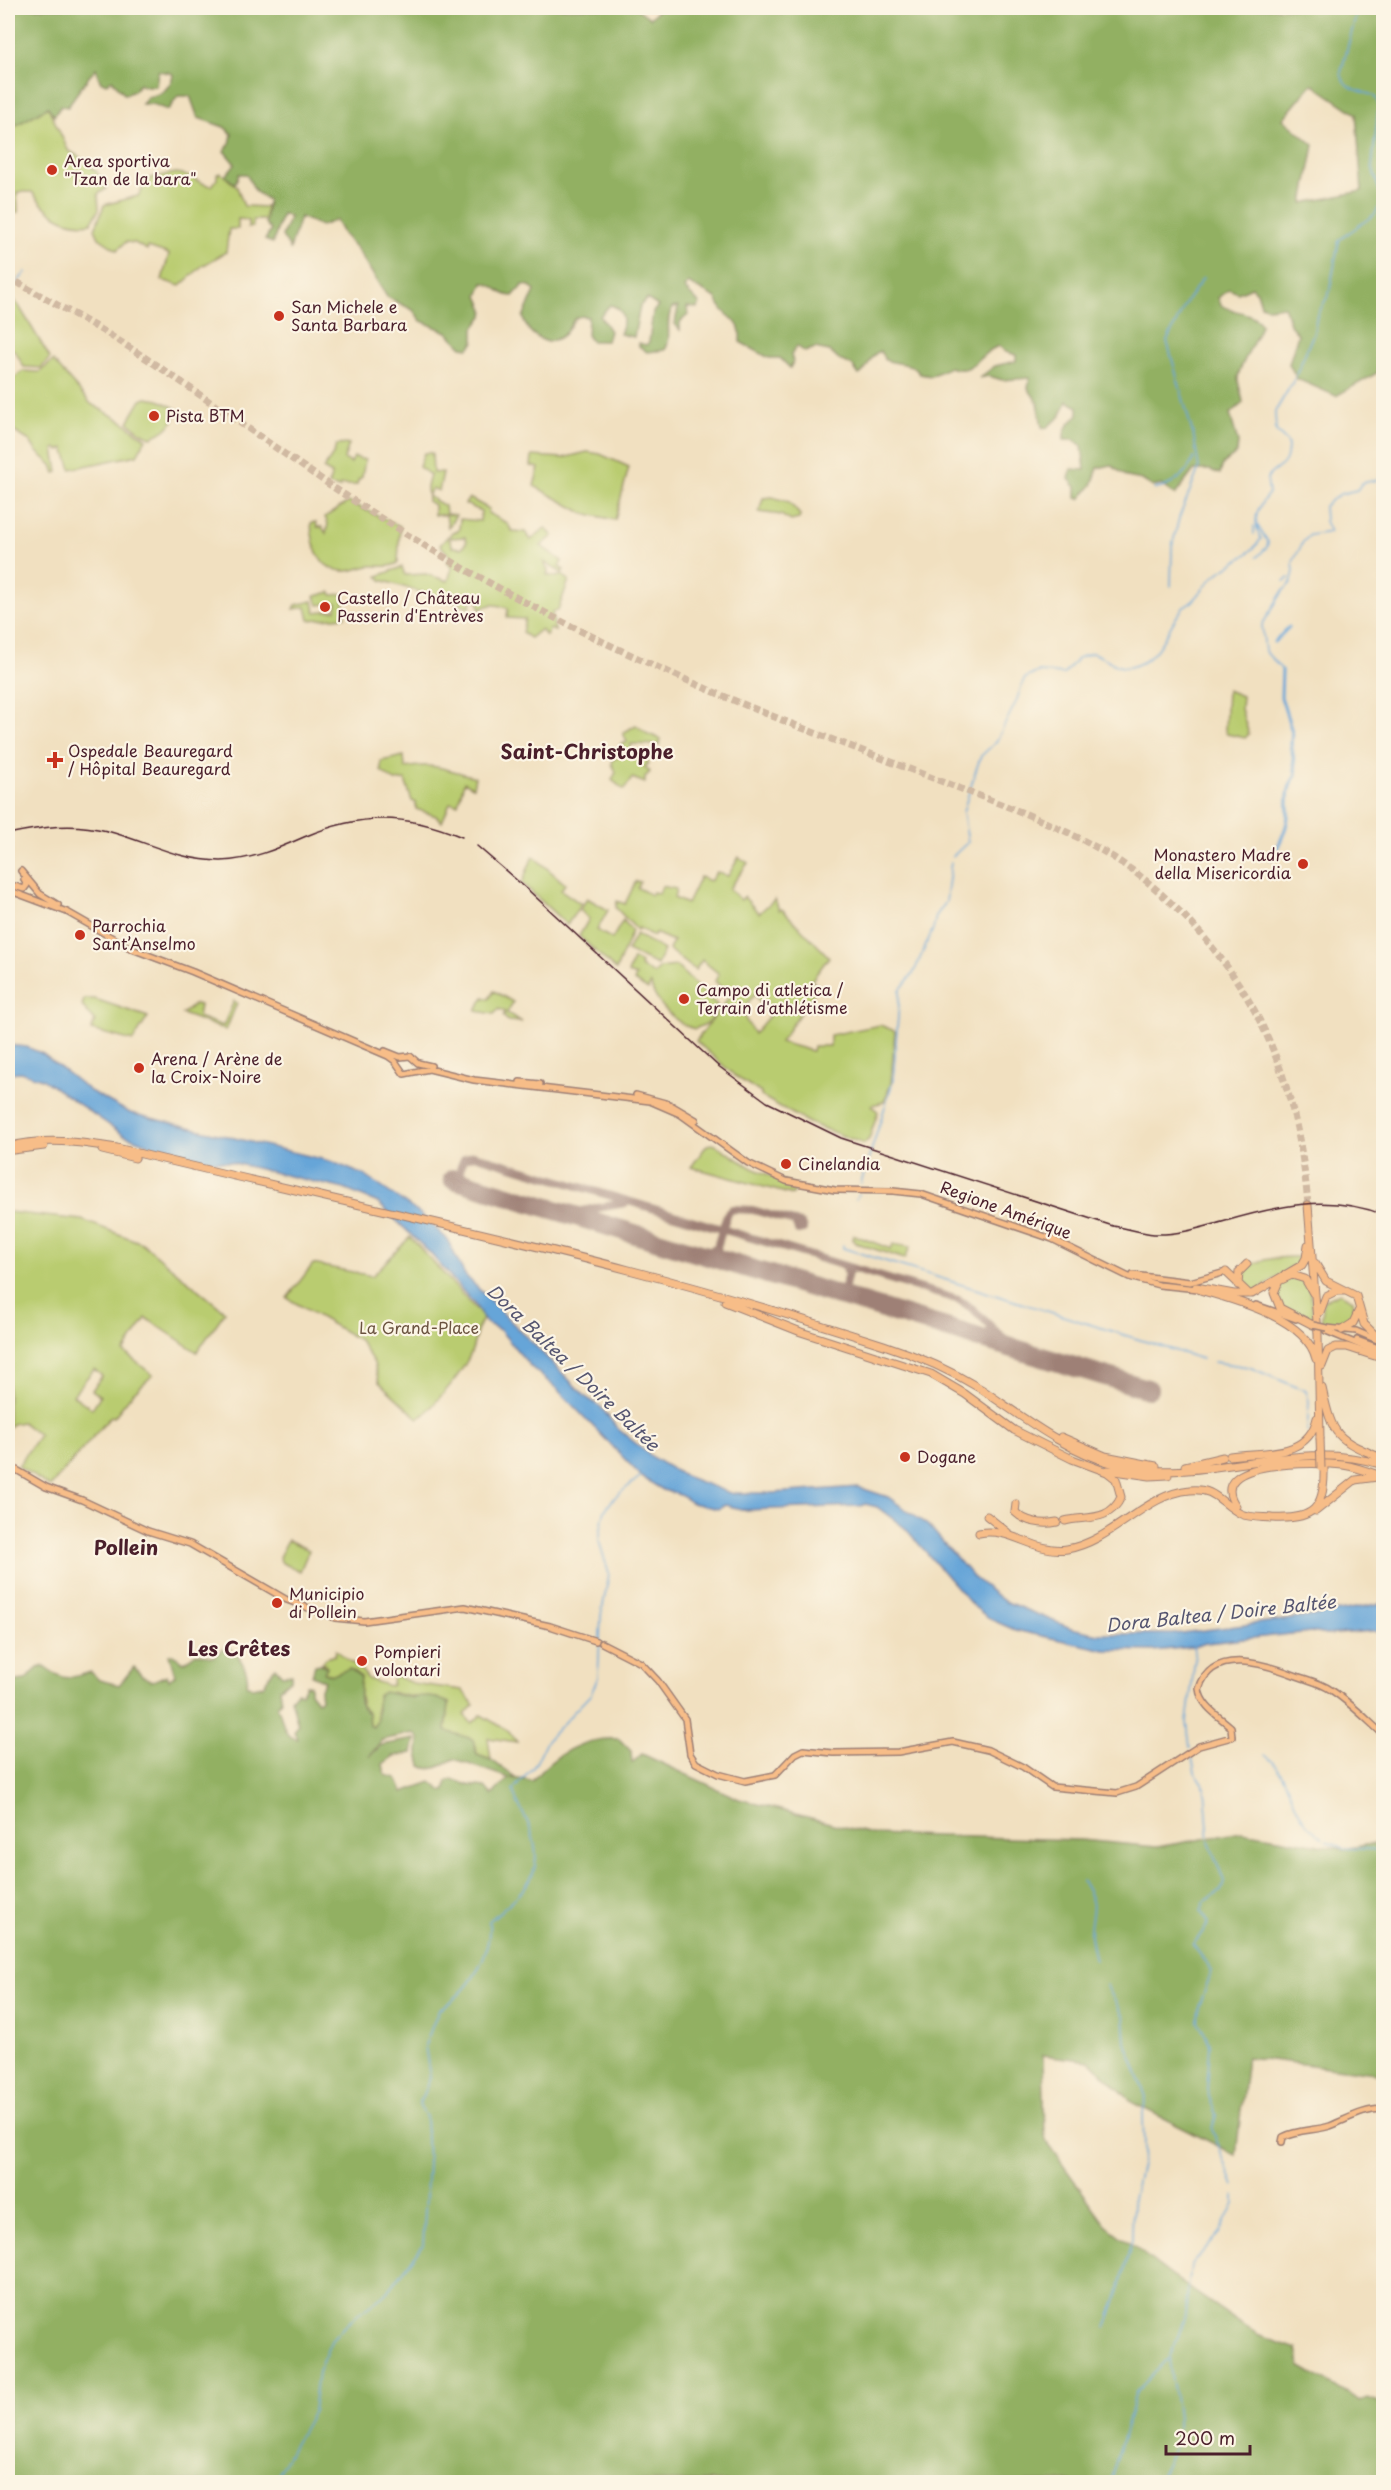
<svg xmlns="http://www.w3.org/2000/svg" width="1391" height="2490" viewBox="0 0 1391 2490" font-family="'Playpen Sans',sans-serif">
<rect width="100%" height="100%" fill="#fcf5e5"/>
<filter id="ink" filterUnits="userSpaceOnUse"><feTurbulence type="fractalNoise" baseFrequency=".0167" numOctaves="2"/><feDisplacementMap in="SourceGraphic" scale="12" xChannelSelector="R" yChannelSelector="G"/><feConvolveMatrix kernelMatrix="1 2 1 2 8 2 1 2 1" color-interpolation-filters="sRGB"/></filter>
<filter id="wash" filterUnits="userSpaceOnUse"><feTurbulence type="fractalNoise" baseFrequency=".008" numOctaves="4" result="noise"/><feDisplacementMap in="SourceGraphic" scale="24" xChannelSelector="R" yChannelSelector="G"/><feGaussianBlur stdDeviation="1.35" result="paint"/><feColorMatrix in="noise" values="0 0 0 0 0 0 0 0 0 0 0 0 0 0 0 0 0 1.4 0 .05"/><feComposite in="paint" operator="in"/></filter>
<g filter="url(#wash)">
<rect width="100%" height="100%" fill="#f1e0c0"/>
<path fill="#b9cc70" stroke="#82764e" stroke-width="1.5" fill-rule="evenodd" d="M48 107 68 150C86 161 99 169 106 189L98 194 99 209 91 223C64 227 47 212 32 192H17L18 212 8 215V130Z
M176 173C190 174 198 184 212 186L217 179V174L221 173 237 187 244 206 266 207 265 220H253V227L248 228V220L238 219V229H229L226 252 202 266 180 286 162 280 169 254 148 247 147 250 135 243 126 242 117 250 99 238 95 229 104 205 138 196 150 178Z
M8 296 19 306 50 358 41 368 24 367 15 351 8 348Z
M53 361 91 404 122 421 146 439 137 455 71 469 64 448 59 451 57 448 54 449 58 472 55 473 52 465 36 451 30 441 8 428V368L9 376 14 378 23 371 39 372Z
M146 398 159 400 177 409C175 424 165 432 151 437L142 433 128 422 141 400Z
M349 444 344 459 351 463 354 457 365 460 362 477 358 480 357 485H341L340 488 328 485 332 474 323 469 334 453 336 445Z
M587 452 600 454 629 467 615 520 583 513 534 486 539 468 531 466 532 456 563 458Z
M424 453H432L433 473 443 472 439 491 432 488 428 496 445 506 446 514 456 515 448 528 446 515H434V505L428 501 427 487 430 475 419 467Z
M772 497 789 502 800 515 799 519 791 521 781 515 759 512 763 498Z
M469 498 489 509 488 513 507 523 512 531 525 532 531 540 545 528 553 536 541 546 562 561 559 567 564 570 562 573 544 562 548 571 547 575 556 577 562 575 569 580 558 610 552 612 555 631 550 629 546 636 541 629 530 638 522 633 525 619 507 618 508 608C496 605 489 602 480 610L478 600H471L470 607 381 580 378 576 402 567 405 575 426 574 448 581 452 568 447 561 452 558 440 545 448 536 453 547 462 548 467 541 465 537 451 538 450 534 459 530 460 519 480 521 481 511 465 504Z
M348 502 400 526 398 563C387 569 381 565 370 566 361 567 351 572 342 571 317 569 312 543 311 523L316 522 317 527H322L326 533 328 524 325 517Z
M331 592 332 595 344 594 345 617 309 620 306 607 294 609 296 605 313 601 315 612 336 610 337 603 318 605 315 596Z
M1227 690 1242 696 1241 709 1249 734 1245 738 1227 734 1225 730Z
M636 725 648 734 661 739 659 745 631 744V750L623 751 620 745 627 742 623 733Z
M646 752 648 764 645 767 650 772 645 777V783L632 778 624 790 612 780 616 772 612 764 613 759 625 754Z
M404 756 405 768C434 762 447 770 475 777L473 787 464 782 458 804 450 803 442 822 436 816 416 809V803L412 801 405 780 395 781 381 771V761Z
M533 856 565 884 561 890 581 904 567 925 522 883Z
M739 857 748 863 729 889 741 900 744 897 759 913 775 899 779 910 782 909 829 957 811 981 819 986 780 1042 812 1051 813 1046H830V1035L880 1025 895 1031 891 1083 884 1102 872 1105 878 1112 869 1139 864 1144 809 1123 761 1096V1093L735 1076 696 1041 730 996 715 981 719 974 702 960 695 970 669 950 673 941 655 933 653 936 639 928 637 930 616 908 617 901 625 904 636 881 640 882 638 888 651 895 653 892 659 894 662 886 676 889 674 898 687 904 700 877 710 881 717 872 728 876ZM755 994 769 1016 754 1034 741 1011Z
M587 898 608 910 597 930 612 939 623 920 632 931 616 970 579 936 589 919 580 910Z
M636 934 664 950 657 965 627 951Z
M633 959 641 963 640 967 654 974 660 968 676 966 717 1005 710 1022 695 1029C678 1026 652 1000 651 983L648 990 634 981 636 976 628 973Z
M494 991 513 1002 507 1013 522 1022 508 1021 503 1016 505 1012 499 1009 494 1014 476 1011 484 997 489 999Z
M84 999H95L148 1017 133 1041 91 1030 95 1021 82 1006Z
M234 1001 237 1003 226 1030 182 1014 195 1004 200 1005 198 1017 223 1026Z
M714 1144 752 1168 796 1186 793 1195 691 1167 707 1145Z
M8 1212 82 1220 142 1243 225 1312 197 1352 146 1318 124 1352 153 1375 133 1393 114 1417 111 1416 50 1487 18 1466 39 1435 22 1422 12 1424 8 1428ZM94 1369 102 1376 92 1390 100 1396 92 1409 73 1395Z
M854 1235 891 1249 893 1244 910 1247 905 1259 856 1243 852 1239Z
M410 1237 484 1318C475 1329 476 1340 471 1353 460 1377 441 1396 424 1415L418 1418 379 1382 374 1363 359 1340 287 1298 313 1264 372 1276Z
M1295 1257 1305 1258 1257 1291 1245 1290 1238 1277C1253 1258 1272 1258 1295 1257Z
M1287 1278H1300L1310 1289 1314 1321 1286 1311 1277 1302 1276 1288Z
M1340 1293 1353 1300 1356 1315 1345 1327 1334 1328 1321 1324 1324 1300Z
M288 1540 309 1550 300 1571 282 1563 279 1557Z
M336 1650 363 1672 368 1679 389 1686 392 1684 393 1675 412 1683 462 1690 474 1705 464 1715 472 1723 481 1715 509 1731 517 1742 488 1738 491 1760 477 1755 476 1746 446 1732 449 1703C429 1695 411 1700 391 1692L376 1708 377 1725 371 1727C363 1712 356 1694 361 1677L350 1669 336 1675 324 1673 325 1664H321L326 1658 335 1655Z"/>
<path fill="#92b062" stroke="#6e6846" stroke-width="1.5" fill-rule="evenodd" d="M8 8H636L650 18 660 8H766L781 14 783 8H1383V353L1377 373 1336 396 1297 379 1289 364 1298 334 1291 326 1284 306 1268 308 1261 305 1257 292 1252 287 1238 293 1229 289 1218 298 1221 305C1234 314 1253 310 1261 325 1258 337 1236 371 1238 380 1239 388 1242 394 1243 403L1230 414 1238 442 1237 453 1223 464 1220 474 1210 470H1194L1175 495 1161 485 1153 487 1142 480 1127 477 1111 465 1098 468 1092 485 1080 499 1076 498V487L1069 479 1071 469 1085 470 1082 446 1074 440H1064C1063 427 1070 424 1078 414V407L1067 401 1060 417 1046 428 1042 427 1038 403 1028 388 1030 378 1002 380 989 376 979 378 995 366 1016 361V355L1006 352 999 346C978 352 974 377 950 367L931 376 920 374C911 361 899 365 885 360L880 351C868 356 869 370 859 375L852 365 839 360 829 351 815 348 805 352 797 346 791 355 793 362 790 368 780 358H769L740 342C740 337 741 332 739 328 735 316 723 317 716 298L688 283 684 288 700 304 697 308 687 307 688 315 680 322V330L675 324 678 307 672 308C664 322 673 338 665 350L647 352 639 346V343L646 345 649 342 653 312 658 306 647 299 640 306 634 337 620 334C625 323 625 308 610 305L600 316 610 331 607 341H591L587 335 588 317C569 313 574 327 562 336 559 339 553 340 548 342 535 338 526 330 523 317L535 291 530 286 523 285 513 296C499 296 496 284 483 283L478 296 484 309 483 316 474 328V342L469 348 462 347 447 332 421 321 413 310 387 297 357 249 343 234 336 220 321 226 300 217 290 249 282 236 290 217 282 214 273 243 265 240 271 230 265 223 268 200 256 192 246 174H239L235 184 225 176 235 164 224 151 230 144 232 134 224 127 198 118 190 96H178L168 110 152 104H142L147 97C160 95 170 90 173 75L171 73 158 71 156 86H143L139 84 134 91 125 95 112 80 106 84 100 81 96 68C94 70 69 103 68 107L61 106 54 116 48 107 8 130ZM1312 84 1356 114 1362 191 1303 203 1314 145 1283 119Z
M227 1646C238 1652 250 1672 247 1684L252 1688 263 1686 275 1667 282 1675 292 1674 291 1679 279 1689 281 1700 277 1707C285 1719 281 1739 298 1739L294 1732 298 1725 291 1699 297 1692 302 1693 306 1685H310V1692L317 1701 321 1699 320 1691 325 1681 312 1675 315 1665 321 1664 327 1667 324 1673C335 1678 340 1670 350 1669L361 1677C360 1688 356 1706 368 1713L369 1725 373 1727 377 1721V1696L384 1692 413 1698 421 1696 437 1698 449 1703 446 1731 473 1739 477 1755 491 1760 515 1777 511 1778 532 1781C553 1755 584 1736 619 1739L631 1751 632 1763 642 1754 739 1799 871 1834 1081 1840 1157 1847 1242 1832 1344 1849 1383 1842V2074L1247 2057 1236 2155 1133 2103 1090 2061 1043 2055 1045 2140 1107 2226 1172 2276 1257 2335 1297 2349 1300 2366 1360 2401 1367 2398 1383 2404V2482H8V1682L25 1680 38 1668 44 1666C65 1682 67 1679 91 1672L99 1680 119 1685 134 1667 142 1676 153 1681 167 1675 169 1680 175 1675 169 1655 171 1654 184 1662 196 1653 213 1657ZM414 1733 419 1738 418 1753 421 1766C433 1773 443 1764 454 1759L509 1778 492 1795 485 1787 468 1785 452 1779 447 1781 445 1791H442L431 1782 403 1792 397 1778 385 1775 383 1764 394 1756 412 1753 415 1739 381 1745 369 1757 382 1740Z"/>
<path fill="#66a5d8" stroke="#586282" stroke-width="1.5" d="M8 1045 27 1047 43 1054 90 1091 130 1113 330 1161 364 1175 419 1213 447 1239 465 1275 587 1398 600 1406 617 1428 655 1459 682 1475 730 1493H773L858 1487 888 1497 930 1527 973 1577 1004 1601 1071 1628 1099 1634H1173L1307 1617 1383 1603V1630L1326 1635 1311 1632 1206 1643 1193 1647 1153 1651 1105 1650 1015 1630 990 1619 972 1605 905 1528 877 1507 865 1504 861 1506 745 1510 725 1505 718 1509 692 1503 680 1495 663 1490 643 1478 556 1388 531 1367 500 1330 486 1323 475 1305 430 1253 378 1203 344 1189 230 1162 198 1160 158 1148 124 1135 42 1079 20 1072 8 1073Z"/>
<g fill="none" stroke-linecap="round" stroke-linejoin="round">
<path stroke="#66a5d8" stroke-width="1.5" d="M8 293 26 272
M1154 489C1171 488 1187 474 1194 458
M1254 526V534
M1257 557 1267 547 1268 542 1257 525
M1284 581 1289 578
M1171 586 1172 547 1179 518 1199 468 1194 438 1167 341 1187 301 1203 278
M1282 670 1265 651 1262 625 1283 591 1291 583 1294 572 1293 562 1303 542 1310 535 1330 532 1325 521 1324 506 1340 494 1357 490 1362 483 1377 480 1384 474
M953 856 968 842 963 812 977 767 981 756 996 742 1016 702 1024 679 1038 672 1064 674 1078 658 1092 653C1104 655 1116 670 1130 667 1160 661 1166 628 1183 608 1186 605 1191 604 1194 600 1202 592 1206 583 1215 576 1231 562 1249 558 1261 539 1252 520 1256 509 1269 493L1267 478C1278 463 1288 471 1288 443L1276 431 1275 412 1294 380 1314 332 1317 315 1329 294 1339 240 1375 214 1380 205 1381 196 1372 166 1379 105 1375 97C1361 89 1343 91 1341 72L1358 8
M861 1183 893 1081 900 990 914 972 933 929 936 916 946 902 951 862
M856 1199 858 1194
M843 1245V1248L1202 1359
M1214 1362 1249 1367 1306 1391 1309 1401 1307 1432
M1309 1441V1443
M1313 1467 1315 1472
M1190 1748 1187 1722 1195 1659 1193 1646
M1191 1753 1195 1772 1205 1788 1209 1842 1224 1881 1221 1891 1204 1902 1201 1912 1209 1923 1193 1945 1212 1970 1199 2007 1198 2021 1210 2044 1207 2090 1216 2115 1212 2129 1234 2186
M1265 1755C1288 1772 1289 1800 1305 1821 1309 1828 1317 1833 1323 1838
M1327 1841 1344 1848 1384 1850
M1082 1881C1101 1910 1089 1909 1090 1936 1091 1944 1093 1952 1095 1960
M1106 1985 1124 2017 1126 2043 1146 2097 1143 2113 1144 2152 1133 2199 1132 2240 1120 2287 1106 2328
M273 2482 313 2411 318 2372 331 2341 349 2321 387 2293 423 2245 428 2163 426 2117 419 2104 430 2078 425 2045 439 2009C469 1993 492 1956 489 1921 526 1889 549 1874 528 1823 524 1815 514 1797 513 1790L535 1765 547 1740 591 1694 598 1677 601 1616 609 1574 599 1541 602 1522 605 1510 614 1498 641 1476
M1110 2482 1136 2392 1169 2358 1177 2340 1185 2315 1191 2265 1220 2232 1234 2203V2196
M1158 2482C1162 2469 1172 2457 1176 2444 1183 2418 1171 2385 1169 2359"/>
<path stroke="#66a5d8" stroke-width="3" d="M1274 642 1289 627
M1282 670 1281 697 1292 732 1291 743 1296 775
M1271 859C1278 847 1288 829 1288 814 1288 801 1286 788 1295 777"/>
<path stroke="#9e8076" stroke-width="8" d="M471 1184 462 1178 460 1169 464 1159 474 1155 959 1300 973 1309 1005 1340 1031 1353
M560 1211H581L625 1203
M595 1221 590 1215 595 1208
M717 1247 719 1255 726 1261
M704 1254 717 1247 727 1214 732 1209 753 1210 801 1224 803 1229 798 1230 795 1222
M844 1266 848 1273 844 1290 853 1300
M829 1292H837L844 1286
M977 1337 989 1336 991 1327"/>
<path stroke="#9e8076" stroke-width="20" d="M453 1179 1148 1389"/>
</g>
</g>
<g filter="url(#ink)">
<g fill="none" stroke-linecap="round" stroke-linejoin="round">
<path stroke="#d0b9a2" stroke-width="7" stroke-dasharray="7 3.5" stroke-linecap="butt" d="M8 277C46 299 86 320 124 344 199 392 271 446 345 495 422 546 502 592 585 633 673 676 763 714 855 748 899 765 943 782 988 799 1045 821 1102 844 1150 884 1252 971 1297 1073 1308 1205"/>
<g stroke="#9e8076" stroke-width="8">
<path id="major" d="M21 871 40 894 58 905
M8 884 24 889 27 885 24 880
M8 890 67 912 132 949 193 972 388 1056 395 1061 404 1074 429 1069 474 1080 650 1101 680 1114 748 1163 786 1181 835 1190 893 1191 921 1194 1052 1239 1129 1277 1159 1285 1198 1289
M385 1051 400 1057 410 1056 418 1063 431 1066
M520 1082 540 1084
M636 1095 669 1104 696 1120
M1133 1275 1190 1282 1226 1272
M1256 1305 1296 1319
M1327 1328 1356 1331 1382 1342
M1326 1331 1384 1355
M1357 1340 1384 1350
M8 1465 46 1487 82 1500 148 1531 190 1544 287 1600 335 1618 364 1621 465 1607 550 1626 596 1641
M602 1643 641 1663 658 1681 685 1719 690 1754 696 1763 718 1774 745 1781 775 1775 795 1754 803 1750 833 1753 898 1752 953 1742 988 1750 1023 1767 1052 1787 1117 1793 1136 1787 1199 1746 1232 1737 1231 1727C1219 1716 1201 1706 1199 1689 1212 1645 1268 1665 1297 1676 1308 1680 1321 1683 1331 1690 1350 1702 1367 1720 1384 1735
M1282 2142 1283 2137C1298 2129 1314 2131 1330 2126 1348 2119 1363 2109 1384 2109"/>
</g>
<g stroke="#9e8076" stroke-width="9">
<path id="highway" d="M8 1147C44 1137 80 1142 117 1148 287 1190 459 1225 629 1270 714 1292 800 1318 884 1345 918 1356 950 1370 981 1389 1023 1417 1064 1450 1114 1464 1205 1489 1288 1435 1384 1465
M13 1150 44 1146
M102 1150 135 1158
M1308 1205 1318 1334 1320 1438
M1315 1263 1326 1281 1356 1296 1364 1324 1382 1342
M1226 1272 1249 1294
M1238 1285 1239 1272 1247 1264
M1196 1287 1234 1294H1252L1302 1265 1306 1258 1308 1245
M1200 1290C1236 1300 1307 1319 1316 1359
M1313 1293 1305 1279 1292 1275 1279 1281 1274 1293 1280 1308 1313 1325
M725 1302 801 1332 931 1374 965 1394 1014 1430 1072 1459 1107 1472 1116 1479 1121 1497C1110 1522 1086 1516 1065 1521
M1320 1312 1326 1296 1336 1291H1343
M1342 1330 1353 1323 1359 1310
M1322 1366 1328 1351 1336 1347H1347L1384 1359
M1322 1388C1333 1438 1336 1439 1384 1459
M1061 1437 1105 1456 1156 1466
M1230 1456C1263 1451 1308 1459 1317 1418
M1185 1466 1223 1457
M1108 1470 1150 1476 1168 1475
M1016 1504 1015 1512C1025 1522 1043 1525 1057 1522
M1236 1506C1202 1458 1322 1462 1343 1465 1357 1467 1370 1472 1384 1477
M1316 1511 1355 1480 1377 1477
M987 1516 1007 1532
M979 1533C1009 1526 1036 1554 1067 1549 1113 1541 1145 1494 1190 1490 1215 1487 1221 1504 1241 1514 1250 1518 1263 1517 1273 1518 1313 1520 1325 1509 1324 1469"/>
</g>
<use href="#major" stroke="#f7bd88" stroke-width="5"/>
<use href="#highway" stroke="#f7bd88" stroke-width="7"/>
<path stroke="#4a1f2b" stroke-width="1.5" d="M8 834C41 827 73 822 107 831 146 841 179 861 221 861 251 860 277 849 304 837 360 813 405 813 462 837
M477 846 527 889 717 1065 767 1102 841 1138 1113 1226C1126 1228 1141 1233 1154 1234 1177 1235 1200 1228 1222 1222 1277 1206 1328 1193 1384 1215"/>
<g stroke="#9e8076" stroke-width="8" stroke-linecap="butt">
<path id="major-bridge" d="M1313 1325 1327 1328"/>
</g>
<g stroke="#9e8076" stroke-width="9" stroke-linecap="butt">
<path id="highway-bridge" d="M1320 1438 1321 1468"/>
</g>
<use href="#major-bridge" stroke="#f7bd88" stroke-width="5"/>
<use href="#highway-bridge" stroke="#f7bd88" stroke-width="7"/>
</g>
</g>
<g fill="#c8321e" stroke="#fcf5e5" stroke-width="2">
<circle cx="52" cy="170" r="6"/>
<circle cx="279" cy="316" r="6"/>
<circle cx="154" cy="416" r="6"/>
<circle cx="325" cy="607" r="6"/>
<path d="M52 751h6v6h6v6h-6v6h-6v-6h-6v-6h6z"/>
<circle cx="1303" cy="864" r="6"/>
<circle cx="80" cy="935" r="6"/>
<circle cx="684" cy="999" r="6"/>
<circle cx="139" cy="1068" r="6"/>
<circle cx="786" cy="1164" r="6"/>
<circle cx="905" cy="1457" r="6"/>
<circle cx="277" cy="1603" r="6"/>
<circle cx="362" cy="1661" r="6"/>
</g>
<g text-anchor="middle" stroke-width="4.5" stroke-linejoin="round" paint-order="stroke">
<g font-size="16" fill="#4a1f2b" stroke="#fcf5e5" text-anchor="start">
<text x="64" y="167">Area sportiva<tspan x="64" dy="18">"Tzan de la bara"</tspan></text>
<text x="291" y="313">San Michele e<tspan x="291" dy="18">Santa Barbara</tspan></text>
<text x="166" y="422">Pista BTM</text>
<text x="337" y="604">Castello / Château<tspan x="337" dy="18">Passerin d'Entrèves</tspan></text>
<text x="68" y="757">Ospedale Beauregard<tspan x="68" dy="18">/ Hôpital Beauregard</tspan></text>
<text x="1291" y="861" text-anchor="end">Monastero Madre<tspan x="1291" dy="18">della Misericordia</tspan></text>
<text x="92" y="932">Parrochia<tspan x="92" dy="18">Sant’Anselmo</tspan></text>
<text x="696" y="996">Campo di atletica /<tspan x="696" dy="18">Terrain d'athlétisme</tspan></text>
<text x="151" y="1065">Arena / Arène de<tspan x="151" dy="18">la Croix-Noire</tspan></text>
<text x="798" y="1170">Cinelandia</text>
<text x="917" y="1463">Dogane</text>
<text x="289" y="1600">Municipio<tspan x="289" dy="18">di Pollein</tspan></text>
<text x="374" y="1658">Pompieri<tspan x="374" dy="18">volontari</tspan></text>
</g>
<g font-size="16" fill="#4a1f2b" stroke="#fcf5e5">
<text transform="translate(1006 1210) rotate(20)" y="6">Regione Amérique</text>
</g>
<g font-size="16" fill="#6b5340" stroke="#fcf5e5">
<text x="419" y="1334">La Grand-Place</text>
</g>
<g font-size="18" font-style="italic" fill="#555570" stroke="#fcf5e5">
<text transform="translate(573 1368) rotate(44)" y="6">Dora Baltea / Doire Baltée</text>
<text transform="translate(1221 1614) rotate(-6)" y="6">Dora Baltea / Doire Baltée</text>
</g>
<g font-size="20" font-weight="bold" fill="#4a1f2b" stroke="#fcf5e5">
<text x="587" y="759">Saint-Christophe</text>
<text x="126" y="1555">Pollein</text>
<text x="239" y="1656">Les Crêtes</text>
</g>
</g>
<rect width="1391" height="2490" fill="none" stroke="#fcf5e5" stroke-width="30"/>
<path d="M1166 2445v9h84v-9" fill="none" stroke="#4a1f2b" stroke-width="3"/>
<text x="1175" y="2445" font-size="18" fill="#4a1f2b" stroke="#fcf5e5" stroke-width="4.5" paint-order="stroke">200 m</text>
</svg>
